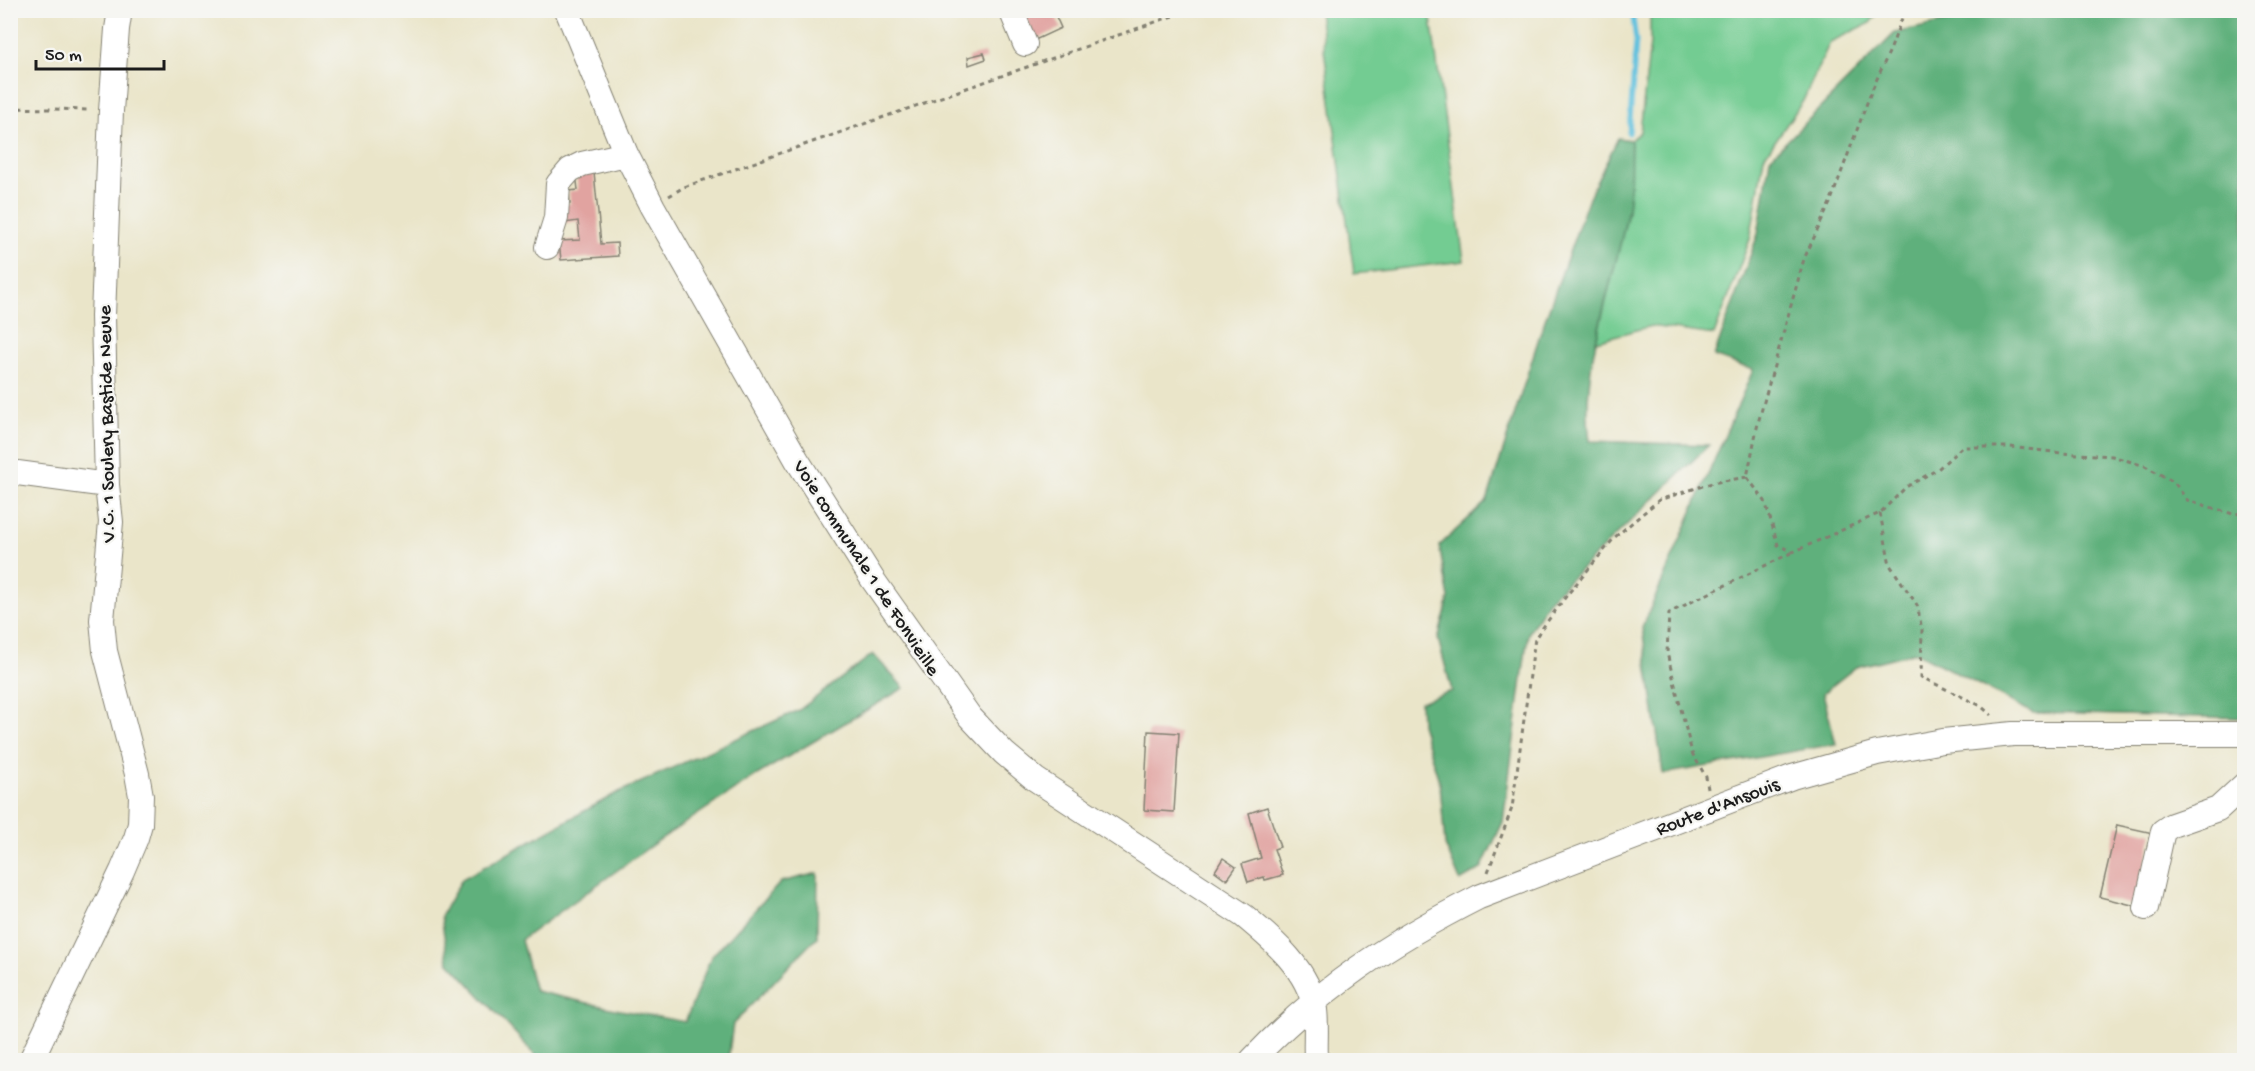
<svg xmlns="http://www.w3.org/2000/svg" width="2255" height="1071" viewBox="0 0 2255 1071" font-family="'Gochi Hand',sans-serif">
<rect width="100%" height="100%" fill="#f6f6f2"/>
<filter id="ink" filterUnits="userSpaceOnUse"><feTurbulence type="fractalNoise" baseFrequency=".0167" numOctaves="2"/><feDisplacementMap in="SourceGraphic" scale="12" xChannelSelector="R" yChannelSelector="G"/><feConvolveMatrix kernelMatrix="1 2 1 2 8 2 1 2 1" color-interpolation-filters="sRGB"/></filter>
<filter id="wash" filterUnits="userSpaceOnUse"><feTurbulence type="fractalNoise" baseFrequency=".008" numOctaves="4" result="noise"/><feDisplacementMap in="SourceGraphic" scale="24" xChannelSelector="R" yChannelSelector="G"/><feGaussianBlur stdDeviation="1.35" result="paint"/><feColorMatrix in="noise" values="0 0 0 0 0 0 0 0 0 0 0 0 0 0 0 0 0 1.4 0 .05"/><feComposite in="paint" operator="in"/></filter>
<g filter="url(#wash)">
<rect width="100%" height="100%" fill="#eae5c9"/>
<path fill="#73cc92" stroke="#487457" stroke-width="1.5" d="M1319 11H1430L1464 261 1354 274Z
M1650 11H1879L1870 23 1830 42 1803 101 1764 157 1750 239 1714 335 1651 326 1596 341 1628 212 1631 140 1640 132 1650 43Z"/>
<path fill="#5eb07c" stroke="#3d664c" stroke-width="1.5" d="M1995 11H2244V718L2033 713 1916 652 1856 667 1823 693 1836 744 1663 774 1642 628 1753 370 1714 356 1758 234 1770 158 1895 33Z
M1618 138 1631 140C1630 164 1632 191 1627 214 1613 286 1579 367 1590 441L1709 445 1548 601 1528 634 1503 822 1481 869 1460 881 1445 845 1440 784 1421 724 1420 702 1452 691 1438 639 1449 598 1439 546 1487 501 1541 331 1589 197Z
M873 654 904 688 757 775 655 843 521 940 535 991 615 1009 685 1022 711 957 781 882 818 873 817 937 733 1024 728 1060H540L448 961 441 916 462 879 615 794 799 710Z"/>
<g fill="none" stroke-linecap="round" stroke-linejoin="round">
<path stroke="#60c1de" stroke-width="5" d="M1629 133 1636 41 1632 10"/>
</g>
<g id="blocks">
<path fill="#e1a3a0" d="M1021 10H1053L1061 28 1035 40Z
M984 53 986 59 969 65 968 57Z
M594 172 601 244 617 243 618 256 561 260 559 241 580 240 578 221 565 223 562 204H570L569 191 578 190 576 173Z
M1148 731 1179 733 1174 812 1144 810Z
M1267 807 1280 847 1274 849 1283 875 1265 880 1264 877 1248 882 1242 864 1261 858 1249 813Z
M2117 825 2153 833 2136 906 2100 897Z
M1223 858 1236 867 1227 880 1215 871Z"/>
</g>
</g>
<g filter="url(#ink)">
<use href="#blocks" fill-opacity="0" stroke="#838072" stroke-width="1.5"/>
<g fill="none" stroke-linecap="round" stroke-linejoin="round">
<g stroke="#838072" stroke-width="26">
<path id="minor" d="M567 10 626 154 653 207 797 460 873 580 970 717 1004 753 1035 779 1244 916C1273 940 1309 970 1315 1010 1317 1026 1315 1044 1316 1060
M1011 10 1025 44
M547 247 556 218 558 184 570 170 582 164 626 154
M10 472 107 485
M2146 908 2163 831 2172 825 2218 809 2244 785
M31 1060 122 871 136 838 140 824 141 796 137 774 105 651 102 620 111 522 107 485 103 316 111 111 117 29 120 10
M1252 1060C1320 988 1390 942 1479 897L1792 777 1877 753 1943 741 2013 734H2244"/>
</g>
<path stroke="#838072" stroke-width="3" stroke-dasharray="4.5 4.5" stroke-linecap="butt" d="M1905 10 1891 48 1871 92 1830 203 1804 259 1758 423 1747 477 1765 501 1778 545 1793 552 1880 513 1906 487 1938 469 1962 447H2010L2061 453 2112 456 2145 466 2174 482 2187 500 2233 514 2244 513
M10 108 91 110
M669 196 684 187 1190 10
M1880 513 1890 565 1917 605 1922 630 1921 677 1981 706 1991 715
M1708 789 1706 777 1692 753 1667 653 1669 613 1793 552
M1488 872 1512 808 1535 638 1567 595 1615 537 1659 500 1712 483 1747 477"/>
<use href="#minor" stroke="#fff" stroke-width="24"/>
</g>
</g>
<g text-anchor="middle" stroke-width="4.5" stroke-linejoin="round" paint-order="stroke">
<g font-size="20" fill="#1c1c1c" stroke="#f6f6f2">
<text transform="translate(105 424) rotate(-91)" y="7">V.C. 1 Soulery Bastide Neuve</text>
<text transform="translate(868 567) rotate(57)" y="7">Voie communale 1 de Fonvieille</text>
<text transform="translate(1717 805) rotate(-21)" y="7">Route d'Ansouis</text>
</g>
</g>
<rect width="2255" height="1071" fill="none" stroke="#f6f6f2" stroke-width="36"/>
<path d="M36 60v9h128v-9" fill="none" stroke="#1c1c1c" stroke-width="3"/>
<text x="45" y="60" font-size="18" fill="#1c1c1c" stroke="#f6f6f2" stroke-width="4.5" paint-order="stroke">50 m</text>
</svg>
